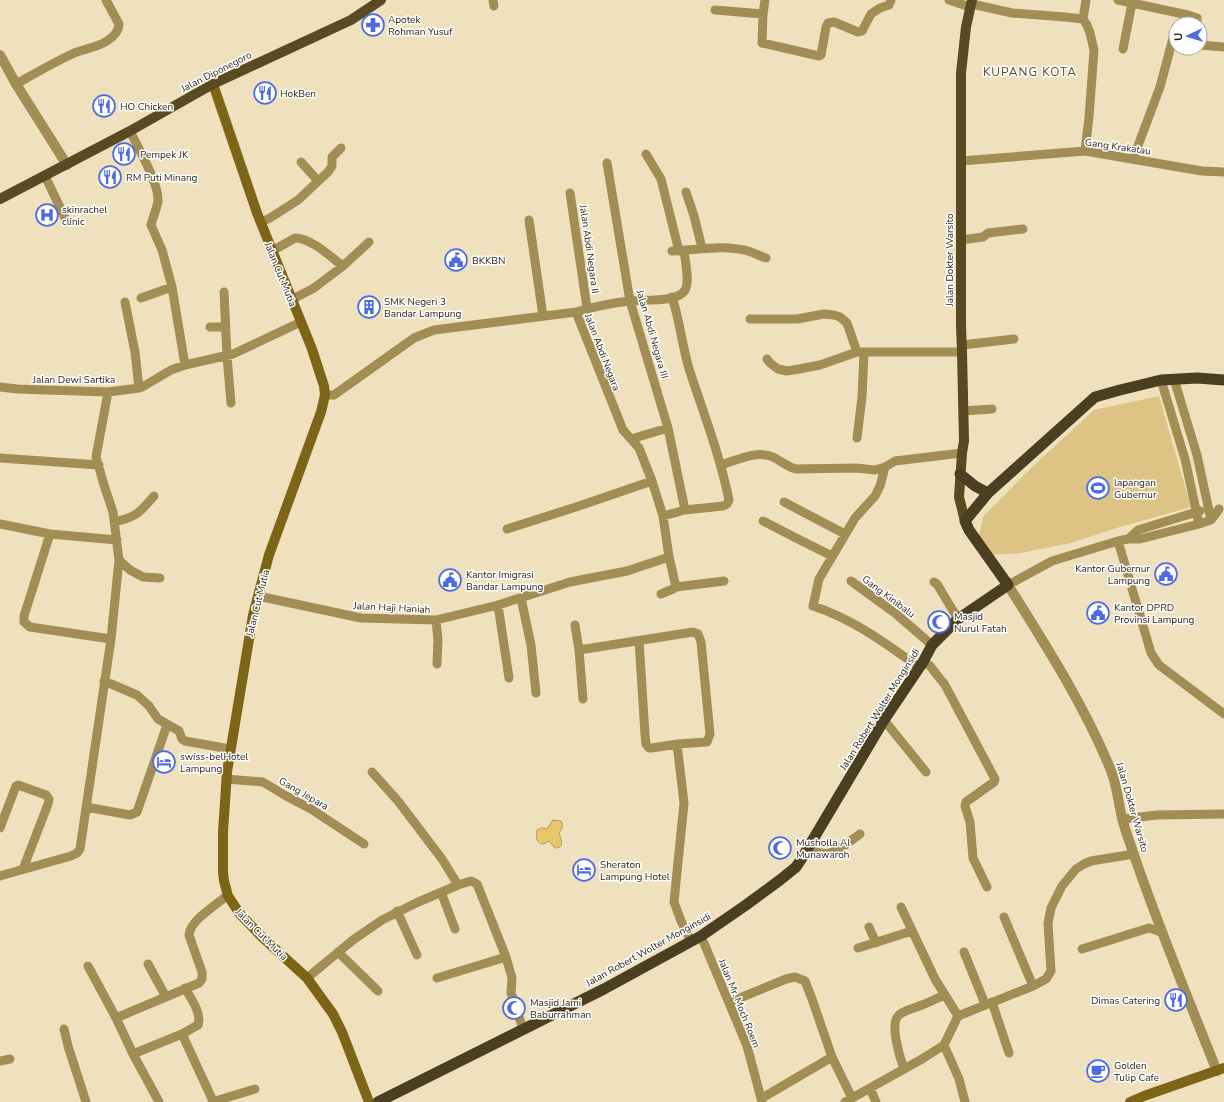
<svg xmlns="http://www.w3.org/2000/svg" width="1224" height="1102" viewBox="0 0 1224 1102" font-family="'Nunito Sans',sans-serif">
<rect width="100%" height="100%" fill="#efe1be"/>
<path fill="#ddc484" d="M1159 396 1191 507 1120 527 1071 543 1021 553 992 555 979 536 983 517 1030 469 1094 410Z"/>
<path fill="#e9c76b" stroke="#b09752" d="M553 820 561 821C564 826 562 829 559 833 561 839 565 848 555 848L549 841 544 844C536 844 536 837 537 830 540 828 544 827 547 829Z"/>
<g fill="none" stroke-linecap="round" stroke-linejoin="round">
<path stroke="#a28d54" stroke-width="9" d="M493 0 494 6
M765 0 763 14 762 43 819 56 821 55 826 27 828 23 834 22 858 32 862 31 871 14 880 8 889 5 891 0
M949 0 970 7
M1118 0 1188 15 1197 18V24
M972 4 1012 13 1065 17 1083 19 1087 25 1090 33 1094 50 1089 117 1085 151
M715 10 763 14
M1083 19 1086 0
M1200 45 1224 47
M1123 49 1132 3
M16 84C34 74 53 63 72 54 83 49 96 48 107 41 113 37 119 31 119 24L106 0
M130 131C138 148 159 183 158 201 157 208 153 217 151 225L162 250 172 287 185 365
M646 154 661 179 679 251
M1133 159 1160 87 1176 27
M961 161 1085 151 1202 171 1224 172
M301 162 318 181
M607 163 630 301 668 428 685 510
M45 176 67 222
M686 192 694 216 702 248
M570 193 587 308
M529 220 543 316
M261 222 270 218 298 200 328 172 332 166V157L341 148
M961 240 983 237 988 233 1023 229
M272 251 295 238C311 238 331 257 343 266
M672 251C697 250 724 244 748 251 754 253 760 256 766 258
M224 292 227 356 231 403
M141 298 172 287
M291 300 314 288 343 266 369 242
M125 302 135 352 139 388
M576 312C593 307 612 303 630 301 642 299 678 303 685 290 690 282 685 260 684 251
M750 319H797L824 314 834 315 840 317 847 323 857 352
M210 327H225
M962 345 1014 339
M767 359 770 363 778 369 787 371 799 369 820 365 857 352H962
M1174 379 1197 455 1211 520
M1161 380 1185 459 1199 524
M0 387 17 389 108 392 139 388 144 386 171 370 185 365 233 354 301 322
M963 411 992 409
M857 438 862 397 864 352
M631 439 668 428
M0 458 99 465
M721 465C737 460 757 450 773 457 781 461 788 467 796 469L856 468 875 470 885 467 895 461 962 453
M885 467 880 486 875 496 855 518 819 579 813 606C853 619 885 643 920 668
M784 502 845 534
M663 516 685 510 723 506 727 504 729 500C720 456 704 414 690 372 682 347 680 321 672 297
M763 521 796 538 832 556
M114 522C137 517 139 513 154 496
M0 524 50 534 117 540
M507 529 576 507 652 481
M50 534 24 616V622L30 627 111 639
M1128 539 1138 530 1200 511
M1118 541 1151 653 1159 665 1224 714
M669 557 676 587
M119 560 130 570 143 577 160 578
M851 581 895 613 932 645
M934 582 937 584 958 619
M1008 585 1052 561 1118 541 1128 539H1140L1199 524 1211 520 1219 509
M661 594 673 589 676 587 724 581
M258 596 361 618 436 620 498 605 570 582 627 571 669 557 663 516 652 481 639 448 623 430 576 312 434 330 414 338 334 395H325
M521 598 531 645 536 693
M498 605 509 678
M436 620 438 640 437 664
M575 625 579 650 583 699
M579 650 693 632 698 634 701 642 710 734 707 742 677 744 652 748H649L646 744 645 734 639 641
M923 662 930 666 945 685 995 779 994 782 966 802 965 806 970 822 973 858 987 887
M104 681 137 695 149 706 158 719 179 731 182 739 185 741 230 749
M884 720 926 772
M677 744 684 803 674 902 681 921 691 941
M372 772 398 801 442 859 458 885
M226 779 263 782 286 796 311 809 364 844
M86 807 130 815 137 812 167 725
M1122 819 1157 815 1224 814
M0 828 16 786 18 785 46 795 49 799 48 804 23 869
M807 849C814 851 822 855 829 853 840 851 851 840 860 834
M0 876 71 856 77 853 80 849 111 639 119 560 113 512 104 485 96 457 108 392
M441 892 455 929
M901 907 935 979 958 1016
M397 911 417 955
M1004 917 1033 986
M869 927 876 943
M701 936 747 1046 762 1102
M858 948 912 931
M1082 949 1149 928 1161 932
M338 952 378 991
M964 952 985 1004
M148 964 166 997
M88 966 116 1018 133 1054 159 1102
M307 978 353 940 382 920 416 903 458 885 471 881 477 884 506 957 512 978 511 993 523 1029
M437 978 506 957
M730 1002 786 979 795 977 805 981 812 999 832 1057 852 1098
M992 1002 1009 1053
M116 1018 199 983 202 979V972L189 935C190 921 213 907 224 898L228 896
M64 1029 68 1046 86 1102
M182 1034 198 1025C202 1013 191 999 185 988
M944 1045 959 1079 965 1102
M133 1054 182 1034 213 1101
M0 1061 10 1059
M904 1069C900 1058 889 1023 899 1015 904 1010 915 1008 922 1005 930 1002 937 998 945 995
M870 1088 876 1102
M762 1098 832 1057
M212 1102 255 1089
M845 1102 922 1059 944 1045 958 1016 1033 986 1046 979 1051 971 1048 923 1051 908 1062 886 1076 869 1084 864 1091 861 1134 854"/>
<path stroke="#a28d54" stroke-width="10" d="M0 55 16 84 67 165
M1008 585C1045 644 1083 703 1110 768 1117 784 1118 801 1122 818 1125 830 1130 843 1134 855 1159 928 1188 999 1217 1071"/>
<path stroke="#7e6416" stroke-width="10" d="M213 84 257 213 312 349 324 386 325 395 321 412 269 555 253 615 227 772 223 832V872L224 881 228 896 240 914 261 936 307 978 333 1014 342 1032 369 1102
M1130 1102 1144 1096 1224 1068"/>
<path stroke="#594a22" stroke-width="10" d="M0 199 130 131 213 84 351 20 381 0
M965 521 959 497 962 453 964 441 962 352 961 325V73L966 27 972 0"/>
<path stroke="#4a3f20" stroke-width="11" d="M960 474 975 486 988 493
M378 1102 604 989 701 936 746 905 780 880 796 867 802 858 884 720 923 662 932 645 958 619 1008 585 969 530 965 521 988 493 1095 397 1120 390 1161 380 1197 378 1224 380"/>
</g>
<defs>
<g id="pharmacy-ring" transform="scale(1.15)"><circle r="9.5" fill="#fff" stroke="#4e6ce0" stroke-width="1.5"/><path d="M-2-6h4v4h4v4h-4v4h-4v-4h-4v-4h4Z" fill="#4e6ce0"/></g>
<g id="restaurant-ring" transform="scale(1.15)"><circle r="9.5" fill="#fff" stroke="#4e6ce0" stroke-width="1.5"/><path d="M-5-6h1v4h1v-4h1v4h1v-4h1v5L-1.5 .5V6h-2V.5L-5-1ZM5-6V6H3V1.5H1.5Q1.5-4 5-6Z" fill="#4e6ce0"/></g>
<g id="hospital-ring" transform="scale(1.15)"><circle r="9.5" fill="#fff" stroke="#4e6ce0" stroke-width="1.5"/><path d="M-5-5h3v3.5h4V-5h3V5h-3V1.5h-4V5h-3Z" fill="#4e6ce0"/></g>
<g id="civic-ring" transform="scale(1.15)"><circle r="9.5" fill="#fff" stroke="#4e6ce0" stroke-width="1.5"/><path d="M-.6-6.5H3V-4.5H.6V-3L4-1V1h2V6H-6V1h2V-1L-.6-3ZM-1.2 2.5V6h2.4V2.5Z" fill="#4e6ce0"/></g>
<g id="building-ring" transform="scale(1.15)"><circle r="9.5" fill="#fff" stroke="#4e6ce0" stroke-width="1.5"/><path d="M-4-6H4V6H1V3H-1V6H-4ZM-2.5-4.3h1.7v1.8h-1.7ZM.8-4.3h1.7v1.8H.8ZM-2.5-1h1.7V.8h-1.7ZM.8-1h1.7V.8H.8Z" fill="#4e6ce0"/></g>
<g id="stadium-ring" transform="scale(1.15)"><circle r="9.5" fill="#fff" stroke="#4e6ce0" stroke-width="1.5"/><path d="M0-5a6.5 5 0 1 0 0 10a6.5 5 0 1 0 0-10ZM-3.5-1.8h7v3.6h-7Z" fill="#4e6ce0"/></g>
<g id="mosque-ring" transform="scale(1.15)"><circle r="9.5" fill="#fff" stroke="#4e6ce0" stroke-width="1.5"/><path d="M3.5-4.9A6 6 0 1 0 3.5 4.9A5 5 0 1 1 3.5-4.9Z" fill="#4e6ce0"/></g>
<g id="hotel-ring" transform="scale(1.15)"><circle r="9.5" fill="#fff" stroke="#4e6ce0" stroke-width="1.5"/><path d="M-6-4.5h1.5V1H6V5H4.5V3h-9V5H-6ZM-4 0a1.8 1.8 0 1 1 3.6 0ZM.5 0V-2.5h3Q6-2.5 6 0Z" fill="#4e6ce0"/></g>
<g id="cafe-ring" transform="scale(1.15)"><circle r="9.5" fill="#fff" stroke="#4e6ce0" stroke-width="1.5"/><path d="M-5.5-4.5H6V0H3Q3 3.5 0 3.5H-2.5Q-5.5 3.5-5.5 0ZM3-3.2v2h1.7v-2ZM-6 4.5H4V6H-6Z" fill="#4e6ce0"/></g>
</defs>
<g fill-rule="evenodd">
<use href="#pharmacy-ring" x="373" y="25"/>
<use href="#restaurant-ring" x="265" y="93"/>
<use href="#restaurant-ring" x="104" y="106"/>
<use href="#restaurant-ring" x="124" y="154"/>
<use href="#restaurant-ring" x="110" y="177"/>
<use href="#hospital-ring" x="47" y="215"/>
<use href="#civic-ring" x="456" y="260"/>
<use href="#building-ring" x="369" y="307"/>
<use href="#stadium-ring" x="1098" y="488"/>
<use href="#civic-ring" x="1166" y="574"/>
<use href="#civic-ring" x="450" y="580"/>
<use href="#civic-ring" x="1098" y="613"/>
<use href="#mosque-ring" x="939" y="622"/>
<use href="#hotel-ring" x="164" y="762"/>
<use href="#mosque-ring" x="780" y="848"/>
<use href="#hotel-ring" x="584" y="870"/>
<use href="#restaurant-ring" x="1176" y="1000"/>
<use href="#mosque-ring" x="514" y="1008"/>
<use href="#cafe-ring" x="1098" y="1071"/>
</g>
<g text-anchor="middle" stroke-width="3" stroke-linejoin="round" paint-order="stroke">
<g font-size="10" fill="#2b2618" stroke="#fff" text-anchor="start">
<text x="388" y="23">Apotek<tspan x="388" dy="12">Rohman Yusuf</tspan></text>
<text x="280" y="97">HokBen</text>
<text x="120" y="110">HO Chicken</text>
<text x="140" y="158">Pempek JK</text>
<text x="126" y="181">RM Puti Minang</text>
<text x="62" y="213">skinrachel<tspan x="62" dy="12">clinic</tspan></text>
<text x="472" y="264">BKKBN</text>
<text x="384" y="305">SMK Negeri 3<tspan x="384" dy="12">Bandar Lampung</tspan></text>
<text x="1114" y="486">lapangan<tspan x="1114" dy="12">Gubernur</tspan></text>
<text x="1150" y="572" text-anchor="end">Kantor Gubernur<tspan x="1150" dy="12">Lampung</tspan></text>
<text x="466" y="578">Kantor Imigrasi<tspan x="466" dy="12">Bandar Lampung</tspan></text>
<text x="1114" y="611">Kantor DPRD<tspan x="1114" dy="12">Provinsi Lampung</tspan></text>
<text x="954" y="620">Masjid<tspan x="954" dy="12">Nurul Fatah</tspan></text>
<text x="180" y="760">swiss-belHotel<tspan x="180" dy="12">Lampung</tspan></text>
<text x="796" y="846">Musholla Al<tspan x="796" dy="12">Munawaroh</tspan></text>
<text x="600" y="868">Sheraton<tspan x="600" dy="12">Lampung Hotel</tspan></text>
<text x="1160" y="1004" text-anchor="end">Dimas Catering</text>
<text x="530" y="1006">Masjid Jami<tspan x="530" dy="12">Baburrahman</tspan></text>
<text x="1114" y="1069">Golden<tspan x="1114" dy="12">Tulip Cafe</tspan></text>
</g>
<g font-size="10" fill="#2b2618" stroke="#fff">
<text transform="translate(216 71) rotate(-27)" y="4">Jalan Diponegoro</text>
<text transform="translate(1118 146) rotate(8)" y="4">Gang Krakatau</text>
<text transform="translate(590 249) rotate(82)" y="4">Jalan Abdi Negara II</text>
<text transform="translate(949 260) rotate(-90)" y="4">Jalan Dokter Warsito</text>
<text transform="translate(281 274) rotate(68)" y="4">Jalan Cut Mutia</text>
<text transform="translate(653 334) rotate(74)" y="4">Jalan Abdi Negara III</text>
<text transform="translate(603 352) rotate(69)" y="4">Jalan Abdi Negara</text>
<text x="74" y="383">Jalan Dewi Sartika</text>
<text transform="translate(889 596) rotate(37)" y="4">Gang Kinibalu</text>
<text transform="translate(257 603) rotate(-76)" y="4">Jalan Cut Mutia</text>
<text transform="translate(392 607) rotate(3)" y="4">Jalan Haji Haniah</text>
<text transform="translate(879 709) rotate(-58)" y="4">Jalan Robert Wolter Monginsidi</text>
<text transform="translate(304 793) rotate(30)" y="4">Gang Jepara</text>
<text transform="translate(1133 807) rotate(74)" y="4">Jalan Dokter Warsito</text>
<text transform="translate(262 934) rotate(45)" y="4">Jalan Cut Mutia</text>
<text transform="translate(648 949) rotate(-29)" y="4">Jalan Robert Wolter Monginsidi</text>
<text transform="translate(740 1003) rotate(68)" y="4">Jalan Mr. Moch Roem</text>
</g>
<g font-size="12" letter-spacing="1" fill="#594d2e" stroke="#fff">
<text x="1030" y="76">KUPANG KOTA</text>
</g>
</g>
<g transform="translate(1188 36) rotate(266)"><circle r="19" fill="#ffffff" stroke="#aaa8a3"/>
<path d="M0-3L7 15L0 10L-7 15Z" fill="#4e6ce0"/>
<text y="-6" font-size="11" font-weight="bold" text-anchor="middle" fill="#2b2618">U</text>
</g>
</svg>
